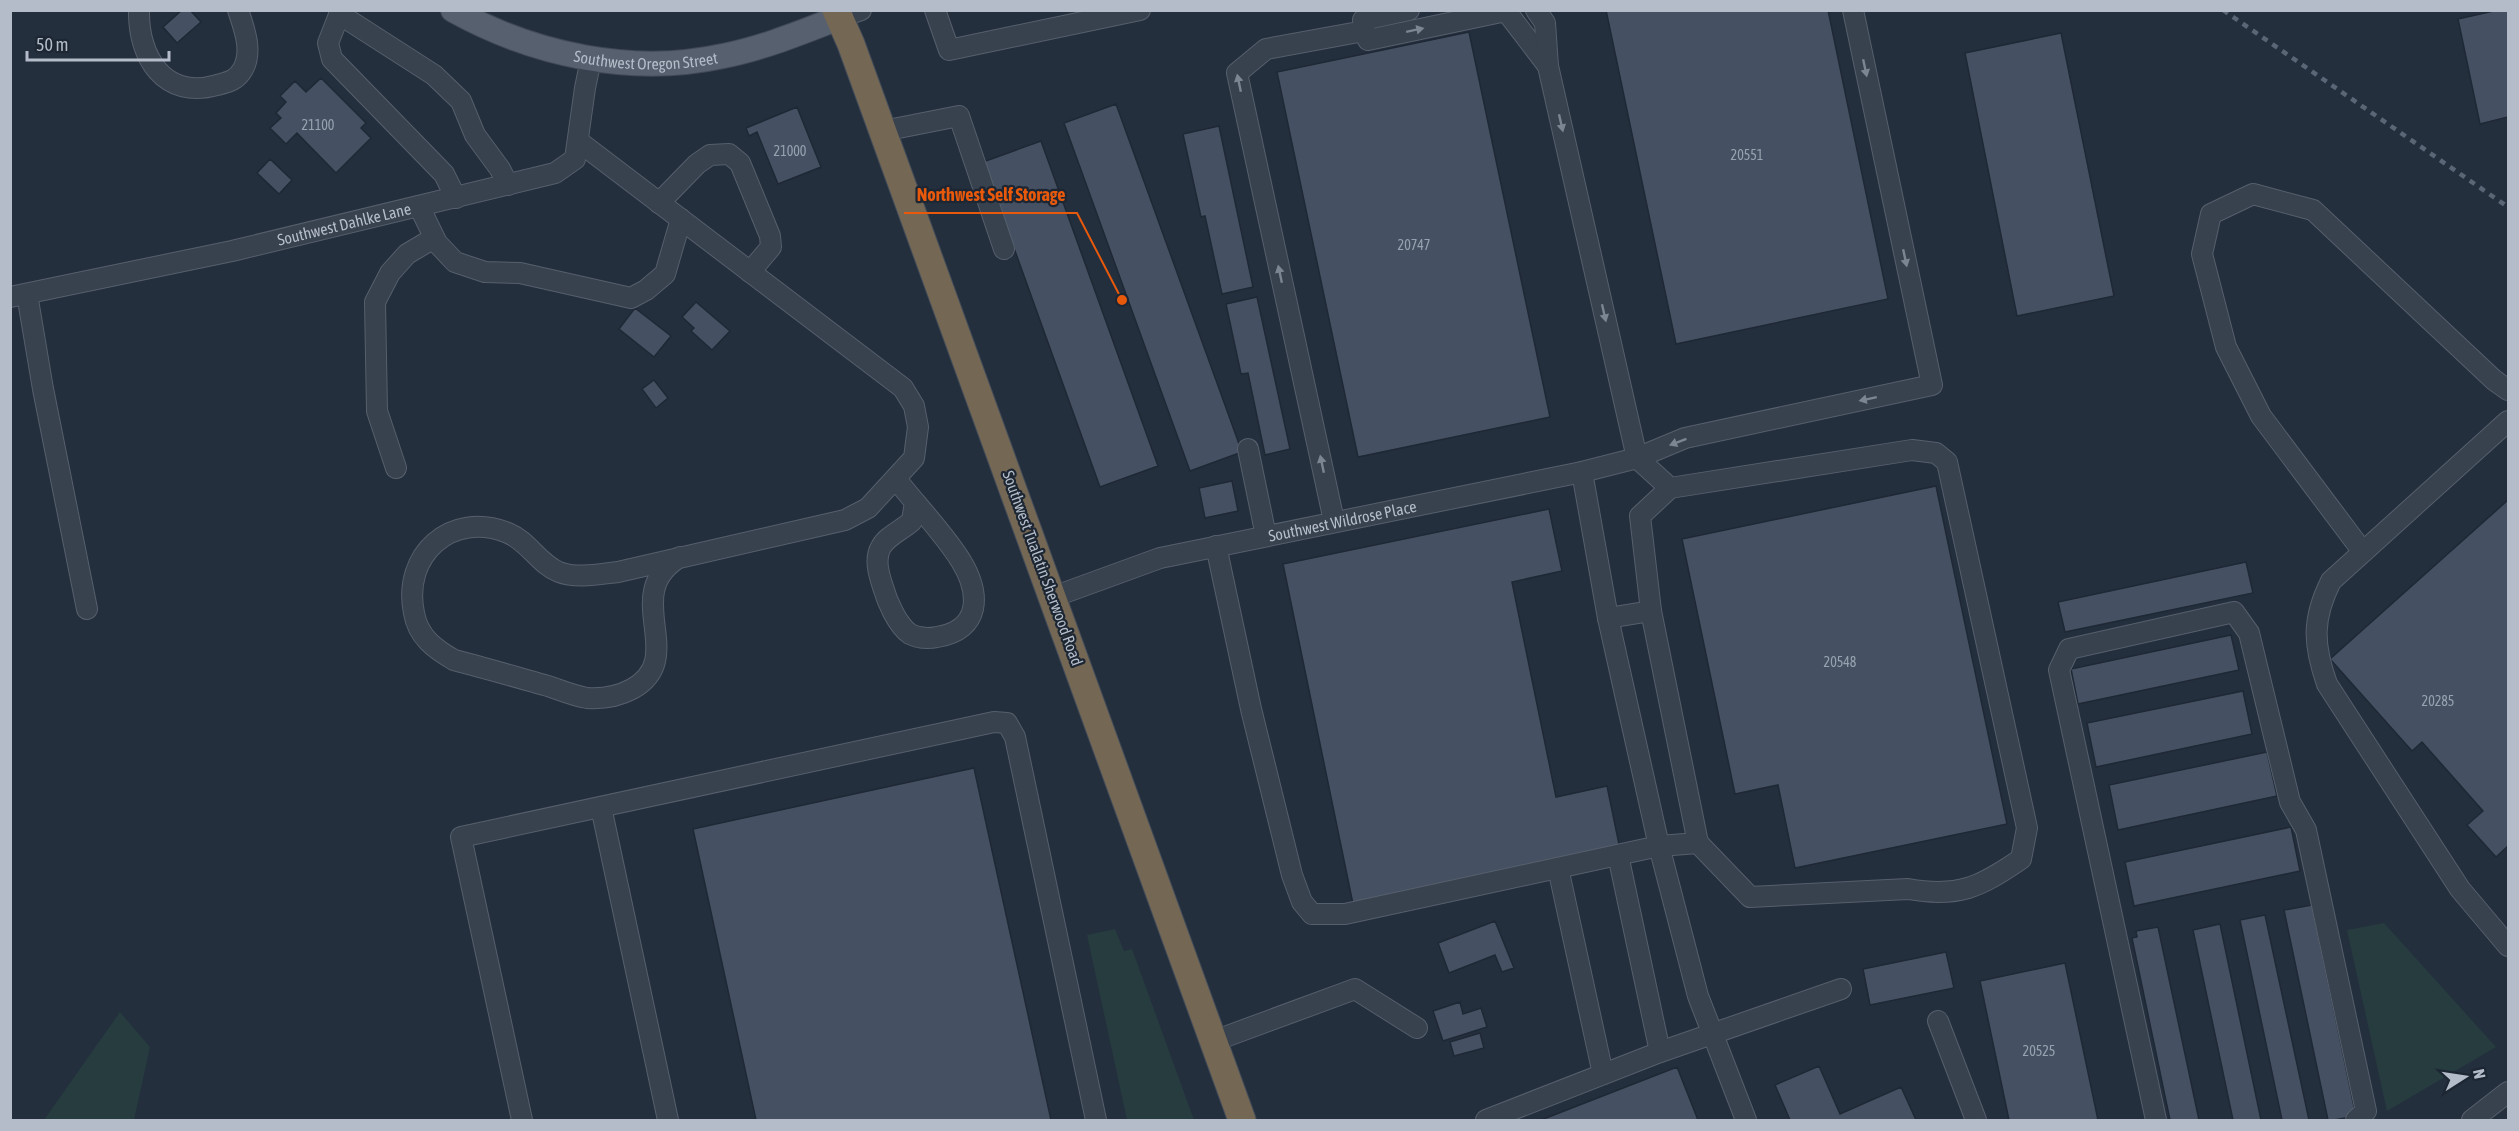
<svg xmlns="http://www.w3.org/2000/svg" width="2519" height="1131" viewBox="0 0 2519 1131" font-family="'Asap Condensed',sans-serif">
<rect width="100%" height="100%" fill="#242f3e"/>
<path fill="#263c3f" d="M2384 923 2496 1047 2387 1111 2347 930Z
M1115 929 1124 951 1132 949 1194 1120H1127L1087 935Z
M120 1012 150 1047 134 1120H44Z"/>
<path fill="#455162" stroke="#1f2835" stroke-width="1.5" d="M182 10H190L201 22 177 43 163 27Z
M1606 10H1828L1888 299 1676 344Z
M2498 10H2508V117L2480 124 2458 19Z
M1469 32 1550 417 1358 457 1277 72Z
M2061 33 2114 296 2017 316 1965 53Z
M321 78 366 123 361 128 371 138 336 173 297 133 286 144 270 128 281 118 276 113 286 102 280 96 295 81 306 92Z
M1116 104 1242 452 1190 471 1064 123Z
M797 107 821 167 778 184 757 132 749 136 746 128Z
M1219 126 1253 287 1222 294 1205 216 1201 217 1183 134Z
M1041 141 1158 466 1100 487 983 162Z
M270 159 292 180 279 194 257 173Z
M1257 297 1290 449 1265 455 1248 373 1241 374 1226 304Z
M696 302 730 331 712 350 691 331 694 328 682 317Z
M635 308 671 336 654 357 619 329Z
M654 380 668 398 656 408 642 389Z
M1232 481 1238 511 1205 518 1199 488Z
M1936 486 2007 824 1795 868 1778 785 1735 794 1682 539Z
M2508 500V846L2496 857 2467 825 2483 811 2422 742 2412 751 2330 659Z
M1549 509 1562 571 1512 582 1556 797 1607 786 1620 849 1353 904 1283 564Z
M2246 562 2253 593 2065 632 2058 602Z
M2231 635 2239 670 2078 704 2071 669Z
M2243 691 2252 734 2096 767 2087 723Z
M2267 752 2277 796 2118 830 2109 785Z
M974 768 1051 1120H756L693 829Z
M2291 827 2300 871 2134 906 2125 862Z
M2312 905 2356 1116 2334 1120H2328L2284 910Z
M2265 915 2309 1120H2282L2240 920Z
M1495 921 1514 968 1502 972 1495 955 1449 973 1438 943Z
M2220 924 2261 1120H2233L2193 930Z
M2158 927 2199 1120H2170L2132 938 2137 937 2136 931Z
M1946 952 1954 988 1870 1005 1863 969Z
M2065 963 2098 1120H2009L1980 981Z
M1460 1002 1463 1014 1481 1008 1487 1027 1443 1041 1433 1011Z
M1480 1033 1484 1048 1454 1056 1450 1042Z
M1819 1066 1840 1114 1901 1087 1916 1120H1790L1775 1085Z
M1677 1067 1698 1120H1541Z"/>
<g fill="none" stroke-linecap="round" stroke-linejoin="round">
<g stroke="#565f6c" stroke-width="22">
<g id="minor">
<path d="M139 10C138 58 165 100 217 85 229 82 237 80 243 69 253 51 244 28 238 10"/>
<path d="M341 10 328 43 332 59 444 174 456 198"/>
<path d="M935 10 949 50 1140 10"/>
<path d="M339 14 434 75 461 101 475 135 500 169 508 185"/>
<path d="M841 17 861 10"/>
<path d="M1364 31 1368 40 1506 11 1548 66"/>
<path d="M883 131 959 116 1004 249"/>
<path d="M578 141 903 388 914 406 918 427 914 458 868 508 845 520 618 572C600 574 577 579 559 572 539 564 528 541 508 533 451 510 402 555 414 613 418 637 435 649 454 660 485 668 516 677 548 686 560 690 574 696 587 698 603 699 619 696 632 689 690 657 618 594 680 557"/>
<path d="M659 203 697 164 710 155 729 154 740 163 770 236 771 247 750 272"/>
<path d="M419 206 437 243 455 262 485 272 520 273 631 298 646 290 665 274 681 219"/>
<path d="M27 294 43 389 87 609"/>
<path id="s1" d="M10 297 232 251 555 173 575 159 585 88 591 59"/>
<path d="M2508 421 2331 581C2312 619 2313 644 2327 684L2460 889 2508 946"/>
<path d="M1248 449 1266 536"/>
<path d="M396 468 377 411 375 302 390 273 407 254 434 238"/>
<path d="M1582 472 1608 618 1659 846 1698 996 1746 1120"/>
<path d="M896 479C917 506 943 532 961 561 981 594 981 630 937 637 928 639 918 638 910 634 897 625 887 601 883 587 879 575 874 559 881 547 887 536 902 530 912 521L915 502"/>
<path d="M1670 488 1640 516 1651 611 1698 843"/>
<path d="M1334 521 1237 73 1266 49 1364 31 1363 20 1409 10"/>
<path d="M1216 546 1251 709 1292 875 1302 902 1312 914H1345L1659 846 1698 843 1750 897 1908 889C1959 898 1980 887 2021 859L2027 828 1947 462 1936 453 1912 450 1670 488 1637 458 1548 66 1545 23 1536 10"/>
<path d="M2363 552 2261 416 2226 347 2202 254 2211 214 2253 194 2313 210 2494 380 2508 390"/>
<path id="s2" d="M1053 597 1160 558 1582 472 1637 458 1685 438 1932 385 1853 10"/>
<path d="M1608 618 1651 611"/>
<path d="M601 807 668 1120"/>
<path d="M1618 855 1660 1052"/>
<path d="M1558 868 1603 1074"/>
<path d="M1938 1021 1976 1120"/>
<path d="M1214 1041 1355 989 1417 1028"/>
<path d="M522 1120 461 837 994 722 1007 723 1015 737 1096 1120"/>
<path d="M1486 1120 1660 1052 1841 989"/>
<path d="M2156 1120 2059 670 2069 649 2234 612 2249 633 2290 802 2306 830 2366 1111 2356 1120"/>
<path d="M2472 1120 2508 1092"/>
</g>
</g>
<g stroke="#414a57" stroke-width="26">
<g id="major">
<path id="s3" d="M453 10C534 55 632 76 723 56 764 48 802 32 841 17"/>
</g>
</g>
<g stroke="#434c59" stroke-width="29">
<path id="highway" d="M836 10 851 44 1242 1120"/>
</g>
<use href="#minor" stroke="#38414e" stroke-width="20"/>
<use href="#major" stroke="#56606e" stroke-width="24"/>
<use href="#highway" stroke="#746855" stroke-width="27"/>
<path stroke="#5a6575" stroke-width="4.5" stroke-dasharray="6 6" stroke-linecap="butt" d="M2223 10 2508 207"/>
</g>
<defs><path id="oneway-solid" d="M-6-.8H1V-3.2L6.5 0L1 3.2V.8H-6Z" transform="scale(1.5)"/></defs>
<g fill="#7c8592">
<use href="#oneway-solid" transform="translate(1415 30) rotate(-12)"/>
<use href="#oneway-solid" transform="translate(1865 68) rotate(78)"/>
<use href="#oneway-solid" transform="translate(1239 83) rotate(-102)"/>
<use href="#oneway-solid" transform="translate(1561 123) rotate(77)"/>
<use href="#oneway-solid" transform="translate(1905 258) rotate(78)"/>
<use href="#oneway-solid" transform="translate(1280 274) rotate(-102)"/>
<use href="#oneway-solid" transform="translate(1604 313) rotate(77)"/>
<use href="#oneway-solid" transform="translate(1868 399) rotate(168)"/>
<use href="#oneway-solid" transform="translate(1678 442) rotate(159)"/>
<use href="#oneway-solid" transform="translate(1322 464) rotate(-102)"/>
</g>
<g text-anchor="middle" stroke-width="4.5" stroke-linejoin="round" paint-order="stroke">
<g font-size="14" fill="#98a1af">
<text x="318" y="130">21100</text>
<text x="790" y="156">21000</text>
<text x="1747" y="160">20551</text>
<text x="1414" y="250">20747</text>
<text x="1840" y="667">20548</text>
<text x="2438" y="706">20285</text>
<text x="2039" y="1056">20525</text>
</g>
<g font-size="16" fill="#b4bcc9" stroke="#1d2633">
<text dy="6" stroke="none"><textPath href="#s3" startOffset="202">Southwest Oregon Street</textPath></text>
<text dy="6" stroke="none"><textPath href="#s1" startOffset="342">Southwest Dahlke Lane</textPath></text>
<text dy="6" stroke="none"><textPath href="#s2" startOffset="300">Southwest Wildrose Place</textPath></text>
<text transform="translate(1043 568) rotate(70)" y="6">Southwest Tualatin Sherwood Road</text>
</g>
</g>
<path fill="none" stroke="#e8590c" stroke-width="2" d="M1122 300L1077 213H904"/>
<circle fill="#e8590c" stroke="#1d2633" stroke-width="2" cx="1122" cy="300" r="6"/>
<g font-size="18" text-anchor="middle" font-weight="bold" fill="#e8590c" stroke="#1d2633" stroke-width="4.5" stroke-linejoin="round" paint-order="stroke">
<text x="991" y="201">Northwest Self Storage</text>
</g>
<rect width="2519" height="1131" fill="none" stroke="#b4bcc9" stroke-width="24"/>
<g transform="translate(2465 1077) rotate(78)" stroke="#1d2633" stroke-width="4.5" paint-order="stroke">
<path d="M0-4.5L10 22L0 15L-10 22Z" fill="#b4bcc9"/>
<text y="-9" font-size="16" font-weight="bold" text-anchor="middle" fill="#b4bcc9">N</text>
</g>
<path d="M27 51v9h142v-9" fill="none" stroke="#b4bcc9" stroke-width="3"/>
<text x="36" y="51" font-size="18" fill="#b4bcc9" stroke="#1d2633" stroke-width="4.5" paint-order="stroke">50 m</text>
</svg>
